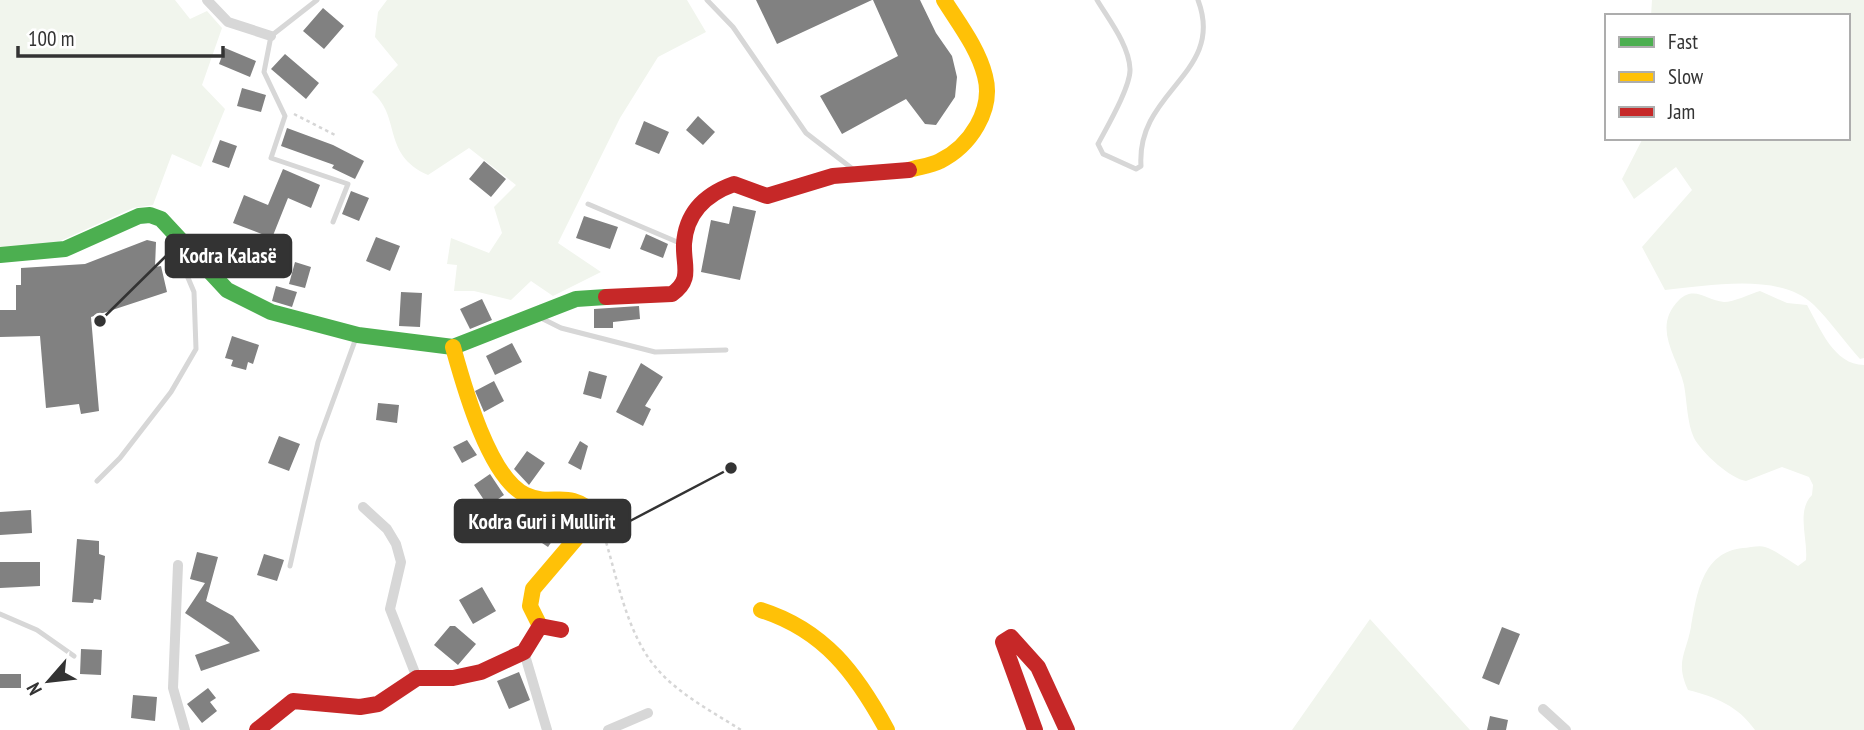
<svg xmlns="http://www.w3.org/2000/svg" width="1864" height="730" viewBox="0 0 1864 730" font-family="'PT Sans Narrow',sans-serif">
<rect width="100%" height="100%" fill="#fff"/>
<path fill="#f1f5ed" d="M0 0H175L190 19 207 11 222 28 202 85 225 109 201 167 172 154 153 205 133 208 58 242 0 250Z
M387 0H687L706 32 658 57 620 118 558 243 601 272 553 296 531 281 511 300 474 291H454L457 265 447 264 451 238 489 253 502 233 494 207 516 185 469 148 428 175C381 154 402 117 372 92L398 65 375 37 378 12Z
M1652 0H1864V358L1860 359C1845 342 1830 321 1814 305 1780 272 1709 286 1665 290L1642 247 1692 190 1676 167 1634 199 1622 179 1643 138H1848V16H1651Z
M1760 291 1787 303 1807 305C1820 328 1834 365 1864 365V730H1755C1738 706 1716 697 1688 690 1675 662 1686 654 1691 627 1697 594 1702 552 1743 548 1749 548 1759 545 1765 547 1775 550 1788 560 1798 566L1806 560C1808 538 1796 511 1812 495L1813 485 1809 477 1782 467 1746 481C1731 479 1702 453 1694 438 1687 423 1687 401 1684 385 1678 357 1651 328 1679 300 1695 285 1707 301 1724 302 1734 302 1750 294 1760 291Z
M1370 619 1470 730H1292Z"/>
<path fill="#818181" d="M756 0H872L777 44Z
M873 0H920L936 33 952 56 957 77 955 97 936 125 925 124 906 99 842 134 820 96 898 56Z
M323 8 344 26 324 49 303 31Z
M225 48 256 61 250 77 219 64Z
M285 54 319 83 306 99 271 69Z
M242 88 266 95 261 112 237 106Z
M698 116 715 132 703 145 686 130Z
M644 121 669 132 659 154 635 144Z
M287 128 333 145 364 161 355 179 332 168 334 165 281 146Z
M220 140 237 146 229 168 212 162Z
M484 161 506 179 491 197 469 179Z
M283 169 320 185 311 208 288 198 272 238 233 223 244 195 268 205Z
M351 191 369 198 359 221 342 214Z
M733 206 756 211 740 280 701 272 711 220 729 224Z
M584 216 618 227 610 249 576 238Z
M646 234 668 244 663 258 640 249Z
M376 237 400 246 390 271 366 261Z
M147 240 156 242 155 267 161 266 167 292 91 317 99 411 81 414 79 404 46 408 40 336 0 337V310H16V285H21V268L85 264Z
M295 262 311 267 305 288 289 284Z
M276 286 297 292 292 307 272 301Z
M401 292 422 293 420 327 399 326Z
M482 299 492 320 470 329 460 309Z
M639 306 640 319 613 322V328H594V309Z
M232 336 259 345 253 364 248 362 246 370 231 366 233 360 225 358Z
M512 343 522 362 495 375 486 356Z
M641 363 663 377 645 406 651 409 643 426 616 412Z
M589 371 607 376 601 399 583 394Z
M494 381 504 401 484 412 475 391Z
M378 403 399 405 397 423 376 420Z
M279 436 300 444 289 471 268 463Z
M467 440 477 455 462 463 453 447Z
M580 441 588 446 581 470 568 463Z
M527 451 545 463 529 485 514 469Z
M490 474 504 495 488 506 474 485Z
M539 509 563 525 548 547 524 531Z
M31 510 32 533 0 535V512Z
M77 539 99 541V554L105 556 101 600 94 599 93 603 72 602Z
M197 552 218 557 206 601 233 616 260 651 201 671 195 655 230 643 185 613 205 583 190 579Z
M264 554 284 560 277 581 257 575Z
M0 562H40V586L0 588Z
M482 587 496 611 473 624 459 600Z
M450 626H455L476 644 458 665 434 645Z
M1502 627 1520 634 1499 685 1482 678Z
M81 649 102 650 101 675 80 674Z
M519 672 530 700 509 709 497 681Z
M0 674H21V688H0Z
M208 688 216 698 210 702 217 711 202 723 187 704Z
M133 695 157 697 155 721 131 718Z
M1490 716 1508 720 1506 730H1487Z"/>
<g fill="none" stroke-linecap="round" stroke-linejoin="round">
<path stroke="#d6d6d6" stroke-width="2.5" stroke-dasharray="3.5 3.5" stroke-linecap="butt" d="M294 114 335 135
M602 529C617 574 625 633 658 670 680 695 713 712 741 730"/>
<path stroke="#d7d7d7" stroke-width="5" d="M317 0 271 36 264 72 285 116 271 158 348 184 333 222
M707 0 733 27 806 133 854 170
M1097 0C1109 20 1129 45 1130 69 1131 86 1107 127 1098 144L1103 154 1136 169 1141 166C1136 90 1226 74 1198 0
M588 204 682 244
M541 318 561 328 655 352 726 350
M97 481 120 458 171 392 196 349 194 292 172 240
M290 566 318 442 356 338
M0 614 37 630 74 656"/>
<path stroke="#d7d7d7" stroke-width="10" d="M207 0 228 22 271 36
M363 507 387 529 396 544 401 562 390 609 417 678
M178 565 173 688 185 730
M524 652 547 730
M1543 709 1566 730
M608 730 648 713"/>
<path stroke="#4caf50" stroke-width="16" d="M0 255 65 249 139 216 150 215 161 219 227 290 271 312 358 335 453 347 576 299 606 297"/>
<path stroke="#ffc107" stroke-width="16" d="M909 170C918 167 931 166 940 161 970 146 994 110 985 76 978 48 959 24 944 0
M453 347C463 383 489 479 526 495 554 508 566 487 596 515L533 589 530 606 540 626
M761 610C824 630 856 673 887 730"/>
<path stroke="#c62828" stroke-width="16" d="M606 297 672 294C693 279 683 266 684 244 686 212 706 194 734 184L767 196 833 176 909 170
M257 730 293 701 360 707 378 704 417 678H453L481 672 524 652 540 626 561 630
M1035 730 1003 642 1011 637 1038 667 1067 730"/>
</g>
<path fill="none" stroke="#333" stroke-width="2.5" d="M100 321L166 256M731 468L630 521"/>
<g fill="#333" stroke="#fff" stroke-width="2.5">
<circle cx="100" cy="321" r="7"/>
<circle cx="731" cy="468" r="7"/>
</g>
<g fill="#333" stroke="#333" stroke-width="2.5">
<rect x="166" y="235" width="125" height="42" rx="7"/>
<rect x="455" y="500" width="175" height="42" rx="7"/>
</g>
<g font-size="21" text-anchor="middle" font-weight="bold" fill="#fff">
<text x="228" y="263">Kodra Kalasë</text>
<text x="542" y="529">Kodra Guri i Mullirit</text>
</g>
<rect x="1605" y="14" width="245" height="126" fill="#ffffff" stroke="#adadad" stroke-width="2"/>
<rect x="1619" y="37" width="35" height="10" fill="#4caf50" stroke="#adadad" stroke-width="2"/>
<text x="1668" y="49" font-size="21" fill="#333333">Fast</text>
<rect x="1619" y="72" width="35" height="10" fill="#ffc107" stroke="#adadad" stroke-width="2"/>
<text x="1668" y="84" font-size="21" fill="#333333">Slow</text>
<rect x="1619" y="107" width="35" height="10" fill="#c62828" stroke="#adadad" stroke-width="2"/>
<text x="1668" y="119" font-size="21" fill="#333333">Jam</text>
<g transform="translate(49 681) rotate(242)" stroke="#ffffff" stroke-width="5" paint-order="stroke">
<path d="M0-5L12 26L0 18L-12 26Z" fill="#333333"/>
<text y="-10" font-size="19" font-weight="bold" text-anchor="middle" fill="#333333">N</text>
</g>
<path d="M18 46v10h205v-10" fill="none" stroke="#333333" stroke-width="3.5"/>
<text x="28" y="46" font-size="21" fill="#333333" stroke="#ffffff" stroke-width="5" paint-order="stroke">100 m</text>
</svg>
